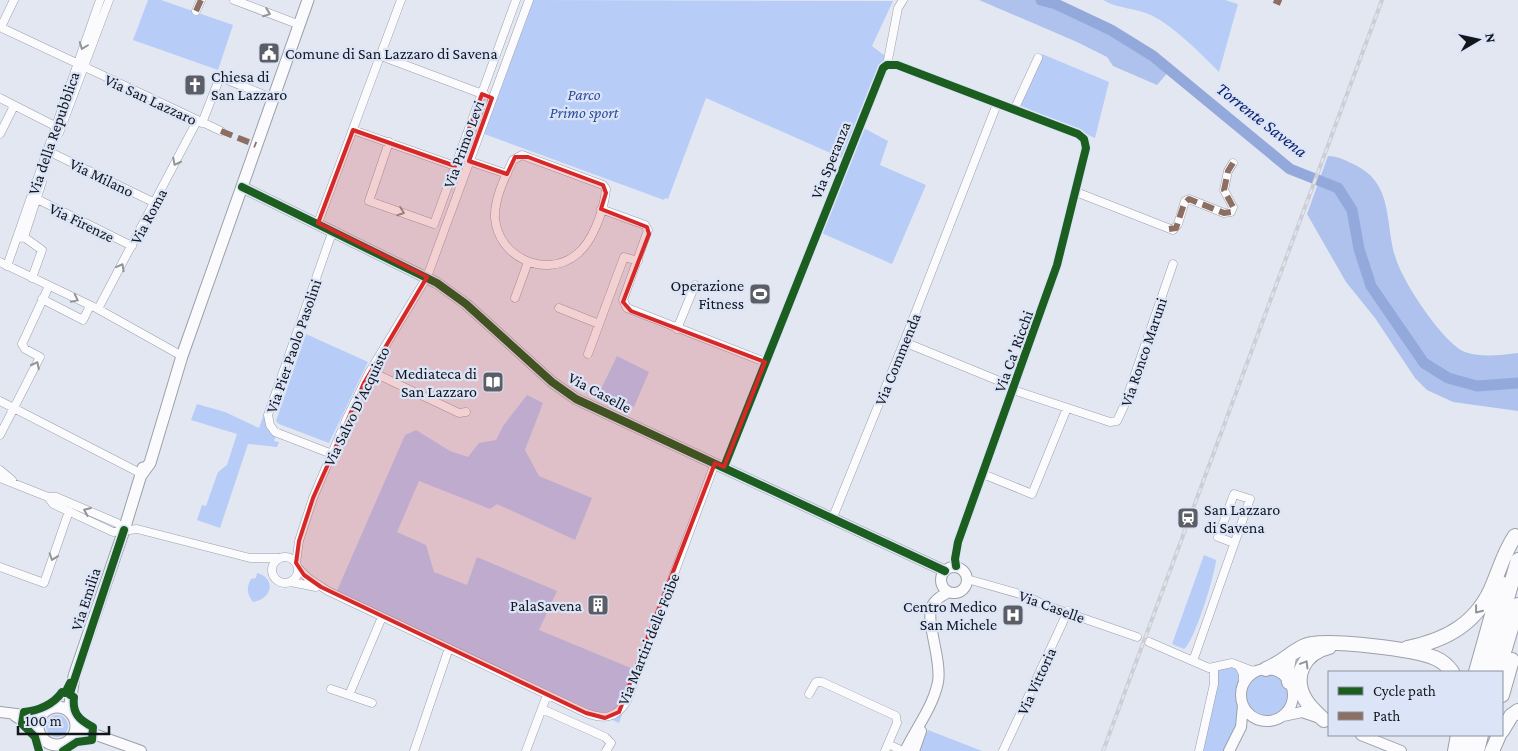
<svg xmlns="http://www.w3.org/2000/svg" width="1518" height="751" viewBox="0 0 1518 751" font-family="'Crimson Pro',serif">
<rect width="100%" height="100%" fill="#e2e7f2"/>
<path fill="#b8ccf8" d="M148 0H161L233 25 218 70 133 40Z
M528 0 893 1 872 46 885 56 858 125 888 141 880 165 926 185 892 264 817 231 844 159 706 98 668 199 665 198 664 200 479 132Z
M1103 0H1225L1238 4 1219 72C1199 52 1176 28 1151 15 1136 8 1118 9 1103 0Z
M1042 54 1109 82 1095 138 1019 105Z
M306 334 368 362 329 443 279 424 276 421Z
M617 356 649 372 634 407 600 391Z
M527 395 543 403 525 450 539 476 592 498 575 540 497 504 490 509 419 481 397 532 426 545 434 572 467 585 477 557 557 591 539 630 638 671 619 723 336 593 405 435 416 430 450 451 468 457 479 443 496 440 503 426Z
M197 404 225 412 259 428 264 414 266 425 276 436 274 441 279 442 277 447 248 444 220 528 197 520 202 505 206 506 218 472 227 465 237 434 191 420Z
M1204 555 1216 560C1215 575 1194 643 1184 649L1172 644Z
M257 573C276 578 273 599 253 602 247 594 246 588 251 579L256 578Z
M1236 664C1248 701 1240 715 1229 751H1199L1214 668Z
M1246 695a21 21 0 1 1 42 0a21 21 0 1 1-42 0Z
M46 726a11 11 0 1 1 22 0a11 11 0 1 1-22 0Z
M928 730 982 751H989H919Z"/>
<path fill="#aec2ed" d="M979 0H1041L1056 4 1111 30 1153 56 1170 70 1157 85 1113 66 1107 57 1077 42Z
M1328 156C1337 156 1345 160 1353 164 1395 183 1384 223 1396 259 1403 282 1443 343 1465 352 1482 358 1501 355 1518 353V411L1453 402 1427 390 1415 378 1375 318 1346 282 1307 214Z"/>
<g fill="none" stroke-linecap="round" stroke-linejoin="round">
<path stroke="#93a9dc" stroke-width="11" d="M1041 0 1056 4 1111 30 1153 56 1290 169 1338 188 1352 210 1359 249 1371 286 1424 363 1448 378 1477 386 1518 383"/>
<g stroke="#9ca0a8" stroke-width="9">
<path id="street" d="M234 0 300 25
M196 11 201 0
M0 27 221 131
M1 27 14 0
M381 56 485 95
M887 65 898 8 903 0
M0 98 59 128
M1014 110 1038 58
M202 123 220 77 272 98
M353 130 455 166
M59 133 109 0
M0 134 14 106
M389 142 369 201 434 224 516 0
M48 151 155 203
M522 155 603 185 606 189C604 210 593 242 576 255 545 279 498 257 495 218 494 199 505 177 513 160Z
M469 161 507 174
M1076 192 1173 230 1178 224 1185 201 1189 199 1224 213 1231 212 1233 207 1224 190 1228 171 1233 163
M33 197 132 246
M601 209 645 225 648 230 623 300 627 308 765 362
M318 223 401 0
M24 237 42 182
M19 238 24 237 42 250 32 278
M0 262 98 309 182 356
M7 266 100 0
M515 298 528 262
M42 299 83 320 90 306
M559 308 599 324
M98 309 197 121
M677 329 695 285
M904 342 1014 387
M588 354 624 257 638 261
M370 371 459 413 466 412
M1013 390 1110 422 1117 421 1124 406 1173 264
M0 401 142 474
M0 435 40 357 25 349 22 344 49 286
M332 454 275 432 270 425 268 415 333 230
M724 467 883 68 887 65H897L1078 134 1084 139 1086 148 1057 265 958 542 955 559 956 566
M0 470 12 480
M983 474 1032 494 1067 408
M0 478 48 497H56L117 523 124 530
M48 497 53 504 113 532 137 529 250 558H279
M833 517 904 342 997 104
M272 570a13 13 0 1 1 26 0a13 13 0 1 1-26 0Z
M296 563 299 541 313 498 347 418 370 371 427 277 529 0
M0 567 44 583 69 511
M298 568 308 578 328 591 586 713C605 720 616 718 627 701L715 463
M967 579 1027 596 1042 604 1137 637
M291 582 316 587
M1149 642 1209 668 1232 663 1250 670 1258 671
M1193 661 1250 499 1234 494 1218 537 1234 543
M1239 666 1243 674V686
M331 689 372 703
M809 694 816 682H822L896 716 897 723 885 751
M349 695 382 617
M542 709 605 737 611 743 606 751
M888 744 903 751
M414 751 449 648
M526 751 547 695
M1003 751 1068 611
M1199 751 1214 684V668"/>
</g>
<g stroke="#9ca0a8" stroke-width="12">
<path id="secondary" d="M242 187 437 283 466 304 552 382 576 399 945 571
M941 580a13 13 0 1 1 26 0a13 13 0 1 1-26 0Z
M1241 695a26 26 0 1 1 52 0a26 26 0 1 1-52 0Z
M0 712 24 715 43 712
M15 716 38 730
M1283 716 1302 712 1320 718
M75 720 91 733 141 751
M1361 735 1401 751
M72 737 91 733
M905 751C916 728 933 707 938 682 942 659 925 621 932 606 935 599 943 595 949 592
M914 751 921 731
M1229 751 1241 727 1243 705"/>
</g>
<g stroke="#9ca0a8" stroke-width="13">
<path id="primary" d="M142 474 150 463 182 356 308 0
M38 726a19 19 0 1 1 38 0a19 19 0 1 1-38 0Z
M69 711 74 676 124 530 143 468"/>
</g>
<g stroke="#9ca0a8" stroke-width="16">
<path id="highway" d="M1407 648C1448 640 1479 622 1494 582 1501 565 1505 551 1515 536
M1266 669C1283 663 1297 646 1312 644 1334 640 1414 649 1435 658 1442 661 1448 666 1452 672
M1476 672 1501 583
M1486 672 1518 560
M1498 672 1518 605
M1289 682 1287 669 1289 657
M1502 695 1512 660
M1324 720C1318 714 1310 708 1305 699 1292 676 1304 653 1329 647
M1502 731 1511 716 1518 711
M1455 751 1458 735
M1464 751 1469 735
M1477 751 1481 735
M1492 751 1499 735"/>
</g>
<use href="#street" stroke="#fbfbfd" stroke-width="8"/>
<use href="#secondary" stroke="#fbfbfd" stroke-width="10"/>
<use href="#primary" stroke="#fbfbfd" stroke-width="11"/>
<use href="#highway" stroke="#fbfbfd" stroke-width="14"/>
<g stroke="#ceced2" stroke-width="4">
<path id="rail" d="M1103 751 1382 0"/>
</g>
<use href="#rail" stroke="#dce5f8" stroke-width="2" stroke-dasharray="5.5" stroke-linecap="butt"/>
<path stroke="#8d6e63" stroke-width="6" stroke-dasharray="12 6" stroke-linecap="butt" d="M1274 0 1281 3
M196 11 201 0
M221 131 256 145
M1169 229 1176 228 1184 204 1189 199 1224 213 1231 212 1233 207 1224 190 1228 171 1233 163"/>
<g stroke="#dce5f8" stroke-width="11">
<path id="cycleway" d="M242 187 437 283 466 304 552 382 576 399 945 571
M724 467 883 68 887 65H897L1078 134 1084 139 1086 148 1057 265 958 542 955 559 956 566
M39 751 35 737 22 724 24 712C38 711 54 704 62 692L65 693 70 683
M63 751 77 742 92 740 93 727C79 720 72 713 74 697L70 695 71 690 124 530"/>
</g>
<use href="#cycleway" stroke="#1b5e20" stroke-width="8"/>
</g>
<defs><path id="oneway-chevron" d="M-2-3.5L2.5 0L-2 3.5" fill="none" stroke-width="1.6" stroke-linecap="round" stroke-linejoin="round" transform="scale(1.25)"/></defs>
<g stroke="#929497">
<use href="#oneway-chevron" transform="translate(267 13) rotate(21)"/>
<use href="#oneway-chevron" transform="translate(83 46) rotate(111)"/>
<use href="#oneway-chevron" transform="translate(176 162) rotate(117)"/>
<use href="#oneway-chevron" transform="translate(401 212) rotate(20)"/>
<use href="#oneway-chevron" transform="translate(121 267) rotate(-61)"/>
<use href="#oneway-chevron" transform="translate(75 299) rotate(26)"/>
<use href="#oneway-chevron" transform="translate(36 365) rotate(-63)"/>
<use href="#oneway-chevron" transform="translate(87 511) rotate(-157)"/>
<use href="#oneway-chevron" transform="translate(53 557) rotate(109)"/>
<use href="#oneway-chevron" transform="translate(1478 610) rotate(128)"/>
<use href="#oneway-chevron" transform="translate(1305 664) rotate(-59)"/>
</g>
<path fill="#d62828" fill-opacity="0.2" stroke="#d62828" stroke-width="4" stroke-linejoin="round" d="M482 94 492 98 469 161 507 174 515 157H528L603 185 606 193 601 209 647 227 649 234 623 302 631 311 765 362 724 467 715 463 619 712 605 718 586 713 321 587 304 575 296 563 299 541 313 498 364 383 427 277 318 223 353 130 455 166Z"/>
<defs>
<g id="civic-square" transform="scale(1.125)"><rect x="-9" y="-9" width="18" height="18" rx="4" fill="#5b5e66" stroke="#dce5f8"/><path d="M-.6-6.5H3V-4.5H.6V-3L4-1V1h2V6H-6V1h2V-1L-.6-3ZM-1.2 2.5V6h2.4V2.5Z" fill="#fff"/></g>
<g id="church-square" transform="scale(1.125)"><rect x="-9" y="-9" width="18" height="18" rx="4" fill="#5b5e66" stroke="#dce5f8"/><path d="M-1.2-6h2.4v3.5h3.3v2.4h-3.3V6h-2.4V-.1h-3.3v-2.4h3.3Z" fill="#fff"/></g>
<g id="stadium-square" transform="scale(1.125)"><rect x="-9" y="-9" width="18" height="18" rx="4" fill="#5b5e66" stroke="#dce5f8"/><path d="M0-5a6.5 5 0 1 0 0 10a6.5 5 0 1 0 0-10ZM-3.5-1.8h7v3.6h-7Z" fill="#fff"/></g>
<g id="library-square" transform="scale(1.125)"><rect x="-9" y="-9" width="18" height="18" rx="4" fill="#5b5e66" stroke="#dce5f8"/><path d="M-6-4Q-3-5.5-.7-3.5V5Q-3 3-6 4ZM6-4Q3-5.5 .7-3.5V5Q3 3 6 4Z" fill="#fff"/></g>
<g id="station-square" transform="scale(1.125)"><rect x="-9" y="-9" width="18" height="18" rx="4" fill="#5b5e66" stroke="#dce5f8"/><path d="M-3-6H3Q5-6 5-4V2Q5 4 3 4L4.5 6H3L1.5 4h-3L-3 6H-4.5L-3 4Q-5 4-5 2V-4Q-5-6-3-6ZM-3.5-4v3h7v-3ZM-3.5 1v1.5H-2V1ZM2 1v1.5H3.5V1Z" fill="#fff"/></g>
<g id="building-square" transform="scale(1.125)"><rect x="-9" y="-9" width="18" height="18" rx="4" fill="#5b5e66" stroke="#dce5f8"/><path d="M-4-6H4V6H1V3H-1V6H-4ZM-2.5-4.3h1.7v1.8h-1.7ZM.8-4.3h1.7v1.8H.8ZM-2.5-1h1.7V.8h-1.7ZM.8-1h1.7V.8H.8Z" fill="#fff"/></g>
<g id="hospital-square" transform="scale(1.125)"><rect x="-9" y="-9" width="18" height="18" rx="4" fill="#5b5e66" stroke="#dce5f8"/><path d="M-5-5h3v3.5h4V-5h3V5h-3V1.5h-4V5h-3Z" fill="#fff"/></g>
</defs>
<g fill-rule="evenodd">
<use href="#civic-square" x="269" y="53"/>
<use href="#church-square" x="195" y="85"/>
<use href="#stadium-square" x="760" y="294"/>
<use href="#library-square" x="493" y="382"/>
<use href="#station-square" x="1188" y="518"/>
<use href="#building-square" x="598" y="605"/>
<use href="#hospital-square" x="1013" y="615"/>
</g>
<g text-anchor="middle" stroke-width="4.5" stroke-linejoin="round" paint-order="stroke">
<g font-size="16" fill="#12151b" stroke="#dce5f8" text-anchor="end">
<text x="285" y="59" text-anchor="start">Comune di San Lazzaro di Savena</text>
<text x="211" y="82" text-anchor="start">Chiesa di<tspan x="211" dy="18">San Lazzaro</tspan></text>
<text x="744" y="291">Operazione<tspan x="744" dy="18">Fitness</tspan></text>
<text x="477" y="379">Mediateca di<tspan x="477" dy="18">San Lazzaro</tspan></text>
<text x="1204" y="515" text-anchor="start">San Lazzaro<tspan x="1204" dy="18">di Savena</tspan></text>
<text x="582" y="611">PalaSavena</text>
<text x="997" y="612">Centro Medico<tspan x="997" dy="18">San Michele</tspan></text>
</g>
<g font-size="16" font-style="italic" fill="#2d4b9d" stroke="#dce5f8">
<text x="584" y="100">Parco<tspan x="584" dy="18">Primo sport</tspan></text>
</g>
<g font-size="16" fill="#12151b" stroke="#dce5f8">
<text transform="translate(151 99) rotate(25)" y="6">Via San Lazzaro</text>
<text transform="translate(53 133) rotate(-71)" y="6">Via della Repubblica</text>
<text transform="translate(463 144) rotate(-70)" y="6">Via Primo Levi</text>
<text transform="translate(830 160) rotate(-68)" y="6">Via Speranza</text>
<text transform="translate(102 177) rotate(26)" y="6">Via Milano</text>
<text transform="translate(148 216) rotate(-62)" y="6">Via Roma</text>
<text transform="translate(82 222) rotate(26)" y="6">Via Firenze</text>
<text transform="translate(293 346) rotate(-71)" y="6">Via Pier Paolo Pasolini</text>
<text transform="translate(1013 351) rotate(-70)" y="6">Via Ca' Ricchi</text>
<text transform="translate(1143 352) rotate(-71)" y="6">Via Ronco Maruni</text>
<text transform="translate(897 359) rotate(-68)" y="6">Via Commenda</text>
<text transform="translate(600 392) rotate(28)" y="6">Via Caselle</text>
<text transform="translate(356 406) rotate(-64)" y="6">Via Salvo D'Acquisto</text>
<text transform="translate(85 599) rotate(-72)" y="6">Via Emilia</text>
<text transform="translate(1052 606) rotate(20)" y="6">Via Caselle</text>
<text transform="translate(648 639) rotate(-68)" y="6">Via Martiri delle Foibe</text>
<text transform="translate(1036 681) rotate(-65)" y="6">Via Vittoria</text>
</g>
<g font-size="18" font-style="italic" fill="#0c2170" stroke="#dce5f8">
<text transform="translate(1262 120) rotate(38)" y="6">Torrente Savena</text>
</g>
</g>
<rect x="1328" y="671" width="175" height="65" fill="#dce5f8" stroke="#8b92a0"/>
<rect x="1338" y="687" width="25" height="8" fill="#1b5e20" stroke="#8b92a0"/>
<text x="1373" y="696" font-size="15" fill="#12151b">Cycle path</text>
<rect x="1338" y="712" width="25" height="8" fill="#8d6e63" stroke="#8b92a0"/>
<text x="1373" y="721" font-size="15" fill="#12151b">Path</text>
<g transform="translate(1478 40) rotate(81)" stroke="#dce5f8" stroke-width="4" paint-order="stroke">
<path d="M0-4L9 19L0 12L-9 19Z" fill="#12151b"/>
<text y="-8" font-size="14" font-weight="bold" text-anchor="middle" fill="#12151b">N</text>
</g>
<path d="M18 726v8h91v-8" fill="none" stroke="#12151b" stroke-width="2.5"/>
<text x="25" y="726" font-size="15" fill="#12151b" stroke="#dce5f8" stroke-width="4" paint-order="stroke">100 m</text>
</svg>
